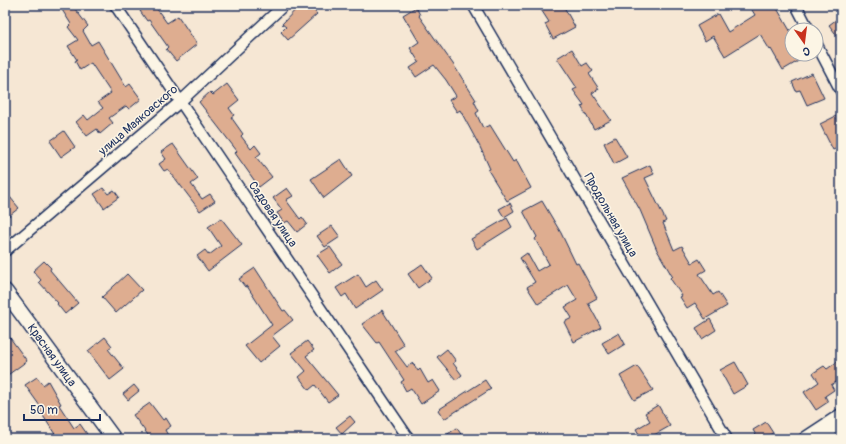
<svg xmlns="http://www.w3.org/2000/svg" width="846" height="444" viewBox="0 0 846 444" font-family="Pangolin,sans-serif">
<rect width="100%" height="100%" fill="#f6e7d4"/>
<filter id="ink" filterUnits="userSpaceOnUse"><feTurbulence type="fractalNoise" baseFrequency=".025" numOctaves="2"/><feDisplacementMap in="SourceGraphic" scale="8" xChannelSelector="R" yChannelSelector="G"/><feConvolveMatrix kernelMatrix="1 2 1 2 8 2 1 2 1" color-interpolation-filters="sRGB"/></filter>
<g filter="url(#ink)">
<path fill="#dead90" stroke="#1b2f5e" d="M59 5H72L88 26 83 31 91 45 98 41 126 87 130 84 141 99 129 109 126 106 109 118 113 123 100 134 97 129 87 136 76 122 84 115 88 120 103 108 98 102 111 93 91 63 80 70 75 61 77 60 68 46 78 40 68 27 71 24Z
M148 5H154L167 23 178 16 197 44 176 61 166 49 168 47 149 20 147 21 140 11Z
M300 5H309L317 14 288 40 281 32 286 27 282 24Z
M538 5H563L575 27 553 39 545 24 549 22Z
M749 5H775L792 34V37L788 40 792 47V54H796L800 60 783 70 771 49 770 50 760 34 725 56 713 36 705 41 697 26 718 14 728 32 755 15Z
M416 7 420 15 419 16 453 64 476 100 474 101 479 111 476 113 483 128 490 125 513 162 516 160 531 188 507 201 488 170 490 169 480 147 460 110 457 112 449 100 456 96 446 80 434 65 416 77 410 68 419 62 410 48 419 42 403 15Z
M841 16V41L829 25Z
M572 49 582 66 587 63 593 71 589 74 599 89 592 93 611 120 594 129 581 106 584 105 573 90 577 88 557 58Z
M812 73 824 98 807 105 800 90 796 91 792 82Z
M227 84 239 100 229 108 234 115 231 117 243 134 241 136 251 149 255 145 261 153 256 157 272 177 259 187 235 153 237 151 199 102 210 92 213 95Z
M836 116 841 127V146L833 150 820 124Z
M64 131 75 147 61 157 50 141Z
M615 137 627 157 614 164 604 143Z
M173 144 198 179 191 184 202 199 210 194 215 201 200 211 168 169 164 171 159 164 166 159 161 152Z
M341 159 352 176 324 198 311 179Z
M650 165 654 174 645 178 666 221 663 223 674 250 682 246 692 263 699 259 706 270 699 274 713 295 718 292 727 306 705 319 695 303 687 308 680 297 682 296 670 278 672 276 657 250 640 210 622 178Z
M103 188 108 194 114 190 119 197 104 208 94 194Z
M287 188 293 196 286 200 300 219 302 217 307 224 297 232 288 221 284 223 277 213 282 210 273 198Z
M5 191 19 208 5 219Z
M542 201 561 233 576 264 578 263 597 298 588 303 601 327 574 342 564 322 572 318 565 307 577 300 568 285 538 304 527 287 535 282 520 258 527 253 537 271 549 264 535 239 537 237 523 211Z
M510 203 514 211 504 217 499 209Z
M221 218 242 245 208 271 197 256 205 250 209 255 221 246 208 227Z
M507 218 512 227 477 249 471 239Z
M332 226 340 237 325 247 317 236Z
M330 247 342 264 330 273 317 255Z
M44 261 51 268 50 270 78 303 65 314 57 304 58 303 39 282 41 280 33 271Z
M422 264 432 278 418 288 408 274Z
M255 268 283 311 285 310 293 320 272 336 280 346 259 363 245 346 272 325 247 286 245 287 239 279Z
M127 274 142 290 116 313 102 297Z
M358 274 366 287 376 280 383 290 355 309 346 294 342 297 336 288Z
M382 310 404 345 395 351 407 367 413 363 418 371 420 369 428 383 433 380 440 391 421 404 411 388 406 391 401 382 404 380 379 342 377 343 362 324Z
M710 319 716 330 702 339 696 328Z
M5 331 27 361 5 377Z
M619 333 625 344 609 354 602 343Z
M105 337 112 346 108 349 124 369 110 380 88 351Z
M307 341 314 350 306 356 338 395 328 402 315 385 309 390 299 377 306 371 291 353Z
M447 349 456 361 453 363 462 375 456 380 437 357Z
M841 359V379L831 385 834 390 825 396 828 402 816 410 804 392 819 382 813 373 824 366 827 369Z
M735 362 748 385 733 394 720 370Z
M637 366 653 390 634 400 620 376Z
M37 377 43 385 48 381 61 404 59 405 74 428 80 424 87 434 80 439H58L38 408 40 406 25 385Z
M485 380 491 389 444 419 438 410Z
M134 385 139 391 128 400 123 394Z
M150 403 163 420 166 418 171 426 165 430 170 439H151L133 415Z
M658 405 670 426 647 439H642L636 429 650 421 645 413Z
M350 416 355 422 342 434 336 427Z
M766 422 773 433 762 439H758L753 430Z
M457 428 464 439H440Z"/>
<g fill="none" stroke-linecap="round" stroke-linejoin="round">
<g stroke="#1b2f5e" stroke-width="13">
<path id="street" d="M115 5 409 439
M473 5 727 439
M796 5 809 30
M816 43 841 91
M5 251 181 101 284 5"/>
</g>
<g stroke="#1b2f5e" stroke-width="17">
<path id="secondary" d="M5 291 114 439
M806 439 841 416
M829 439 841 431"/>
</g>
<use href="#street" stroke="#fcf5e5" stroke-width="10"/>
<use href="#secondary" stroke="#fcf5e5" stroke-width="14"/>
</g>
</g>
<g text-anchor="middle" stroke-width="3" stroke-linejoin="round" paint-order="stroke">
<g font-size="12" fill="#1b2f5e" stroke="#fcf5e5">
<text transform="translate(138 120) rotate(-41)" y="4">улица Маяковского</text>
<text transform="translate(273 214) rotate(56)" y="4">Садовая улица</text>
<text transform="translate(611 215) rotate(60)" y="4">Продольная улица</text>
<text transform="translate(52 355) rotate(54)" y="4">Красная улица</text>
</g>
</g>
<rect width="846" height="444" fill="none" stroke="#fcf5e5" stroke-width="20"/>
<rect x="10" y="10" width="826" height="424" fill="none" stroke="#1b2f5e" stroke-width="1.5" filter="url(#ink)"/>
<g transform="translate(804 42) rotate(166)"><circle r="19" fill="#fcf5e5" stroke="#a2a6af"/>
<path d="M0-3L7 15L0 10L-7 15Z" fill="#c8321e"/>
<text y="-6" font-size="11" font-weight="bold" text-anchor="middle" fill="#1b2f5e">С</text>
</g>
<path d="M24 414v6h76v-6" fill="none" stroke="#1b2f5e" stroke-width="2"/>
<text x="30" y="414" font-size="12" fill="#1b2f5e" stroke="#fcf5e5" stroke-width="3" paint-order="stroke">50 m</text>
</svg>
